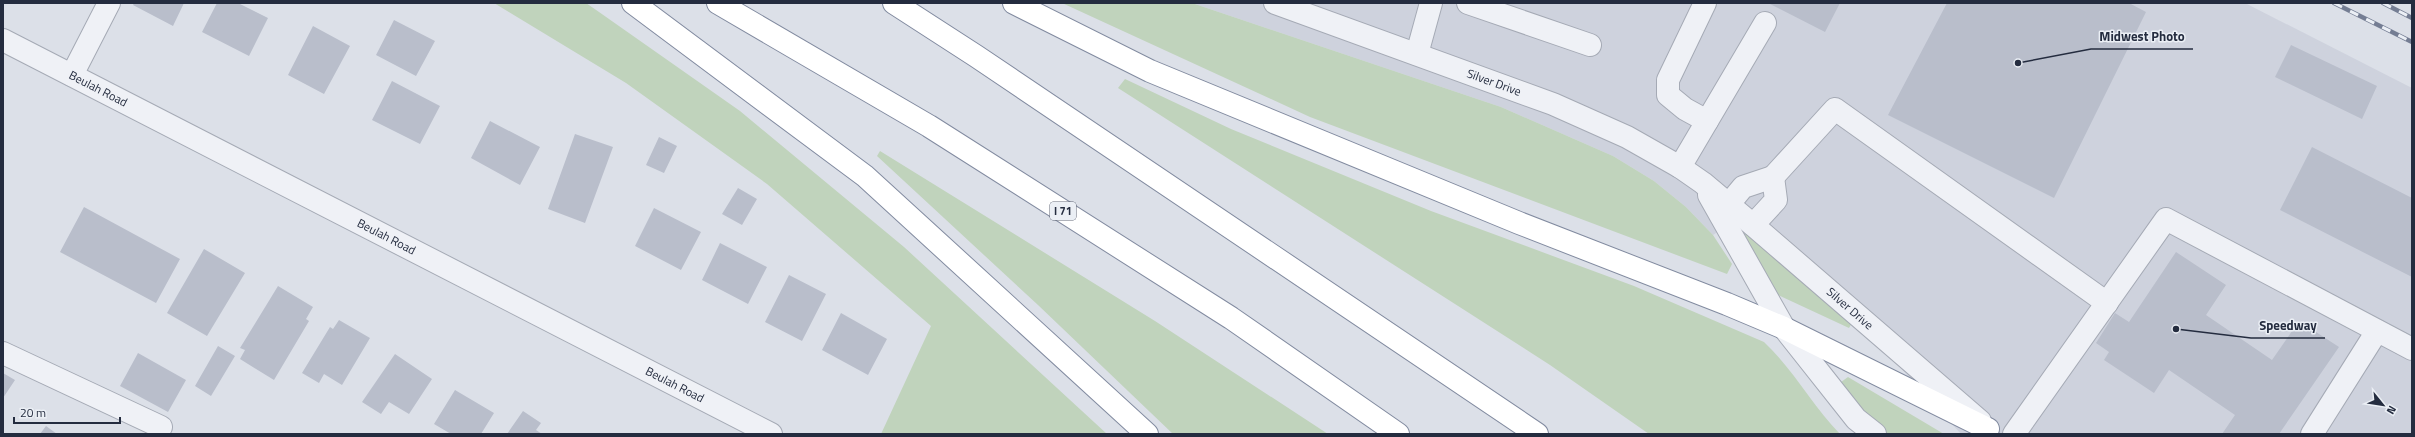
<svg xmlns="http://www.w3.org/2000/svg" width="2415" height="437" viewBox="0 0 2415 437" font-family="'Titillium Web',sans-serif">
<rect width="100%" height="100%" fill="#dce0e8"/>
<path fill="#ced2dd" d="M1192 3H2245L2412 88V434H1961L1855 318 1734 221 1713 235 1686 207 1654 181 1613 156 1501 107Z"/>
<path fill="#c0d3bc" d="M494 3H586L599 12 740 111 904 247 1107 434H881L931 326 767 184 626 83Z
M1062 3H1192L1501 107 1613 156 1654 181 1686 207 1713 235 1732 264 1727 274 1310 117Z
M1125 79 1231 129 1431 211 1634 286 1764 342C1793 369 1812 405 1840 434H1649L1550 365 1118 88Z
M880 151 1155 321 1328 434H1173L1038 305 877 156Z
M1734 221 1855 318 1849 328 1778 295Z
M1848 377 1944 434H1885L1837 385Z"/>
<path fill="#b9becb" d="M134 3H184L173 26 133 5Z
M217 3H238L268 18 249 56 202 32Z
M1768 3H1840L1825 32Z
M1947 3H2129L2146 12 2054 198 1888 115Z
M394 20 435 41 416 76 376 55Z
M313 26 350 46 324 94 288 75Z
M2291 45 2377 86 2362 119 2275 77Z
M392 81 440 106 420 144 372 120Z
M490 121 540 147 520 185 471 158Z
M575 134 613 147 585 223 548 209Z
M659 137 677 146 664 173 646 165Z
M2312 147 2412 198V277L2280 210Z
M738 188 757 199 742 225 722 214Z
M84 207 180 259 156 303 60 252Z
M654 208 701 232 681 270 635 246Z
M720 243 767 267 748 304 702 280Z
M204 249 245 273 207 336 167 313Z
M2176 252 2226 285 2206 315 2272 360 2299 321 2339 347 2279 434H2222L2235 415 2169 370 2154 393 2104 360 2109 352 2096 343 2115 313 2129 322Z
M789 275 826 294 802 341 765 322Z
M278 286 313 307 306 319 309 321 274 380 240 359 245 350 240 348Z
M841 313 887 339 868 375 822 350Z
M339 320 370 338 342 385 324 374 319 383 302 373 330 327 333 329Z
M218 346 235 356 211 396 195 386Z
M138 353 186 380 168 412 120 386Z
M395 354 432 379 409 414 389 402 381 414 362 402Z
M3 373 15 380 3 398Z
M455 390 494 413 481 434H451L434 424Z
M523 411 541 423 536 430 542 434H507Z
M46 426 57 434H40Z"/>
<g fill="none" stroke-linecap="round" stroke-linejoin="round">
<g stroke="#a5aab5" stroke-width="24">
<g id="minor">
<path id="s1" d="M1275 3 1553 104 1627 137 1680 167 1703 183 1753 225 1980 421"/>
<path d="M1468 3 1590 45"/>
<path d="M1705 3 1668 80V95L1685 109 1707 121"/>
<path id="s2" d="M3 40 771 434"/>
<path d="M1417 54 1431 3"/>
<path d="M72 75 109 3"/>
<path d="M1680 167 1765 23"/>
<path d="M1773 177 1835 109 2107 303"/>
<path d="M1709 195 1784 328 1856 419 1875 434"/>
<path d="M1728 205 1743 187 1773 177 1776 200 1753 225"/>
<path d="M3 353 161 427"/>
<path d="M2014 434 2166 219 2412 349"/>
<path d="M2312 434 2377 331"/>
</g>
</g>
<g stroke="#828ba0" stroke-width="24">
<path id="highway" d="M633 3 865 176 1147 434
M718 3 929 126 1231 318 1398 434
M894 3 976 56 1537 434
M1014 3 1150 71 1519 223 1727 304 1784 328 1988 429"/>
</g>
<use href="#minor" stroke="#eff1f6" stroke-width="22"/>
<use href="#highway" stroke="#fff" stroke-width="22"/>
<g stroke="#747d93" stroke-width="4.5">
<path id="rail" d="M2334 3 2412 42
M2383 3 2412 18"/>
</g>
<use href="#rail" stroke="#ebeff5" stroke-width="3" stroke-dasharray="9" stroke-linecap="butt"/>
</g>
<g text-anchor="middle" stroke-width="3" stroke-linejoin="round" paint-order="stroke">
<rect fill="#ebeff5" stroke="#606676" stroke-width="1" x="1050" y="202" width="26" height="18" rx="3"/>
<g font-size="11" font-weight="bold" fill="#242c3f">
<text x="1063" y="215">I 71</text>
</g>
<g font-size="12" fill="#242c3f" stroke="#ebeff5">
<text dy="4" stroke="none"><textPath href="#s1" startOffset="233">Silver Drive</textPath></text>
<text dy="4" stroke="none"><textPath href="#s2" startOffset="107">Beulah Road</textPath></text>
<text dy="4" stroke="none"><textPath href="#s2" startOffset="431">Beulah Road</textPath></text>
<text dy="4" stroke="none"><textPath href="#s1" startOffset="659">Silver Drive</textPath></text>
<text dy="4" stroke="none"><textPath href="#s2" startOffset="755">Beulah Road</textPath></text>
</g>
</g>
<path fill="none" stroke="#242c3f" stroke-width="1.5" d="M2018 63L2091 49H2193M2176 329L2251 338H2325"/>
<g fill="#242c3f" stroke="#ebeff5" stroke-width="1.5">
<circle cx="2018" cy="63" r="4"/>
<circle cx="2176" cy="329" r="4"/>
</g>
<g font-size="13" text-anchor="middle" font-weight="bold" fill="#242c3f" stroke="#ebeff5" stroke-width="3" stroke-linejoin="round" paint-order="stroke">
<text x="2142" y="41">Midwest Photo</text>
<text x="2288" y="330">Speedway</text>
</g>
<rect width="2415" height="437" fill="none" stroke="#242c3f" stroke-width="8"/>
<g transform="translate(2383 405) rotate(120)" stroke="#ebeff5" stroke-width="3" paint-order="stroke">
<path d="M0-3L7 15L0 10L-7 15Z" fill="#242c3f"/>
<text y="-6" font-size="11" font-weight="bold" text-anchor="middle" fill="#242c3f">N</text>
</g>
<path d="M14 417v6h106v-6" fill="none" stroke="#242c3f" stroke-width="2"/>
<text x="20" y="417" font-size="12" fill="#242c3f" stroke="#ebeff5" stroke-width="3" paint-order="stroke">20 m</text>
</svg>
